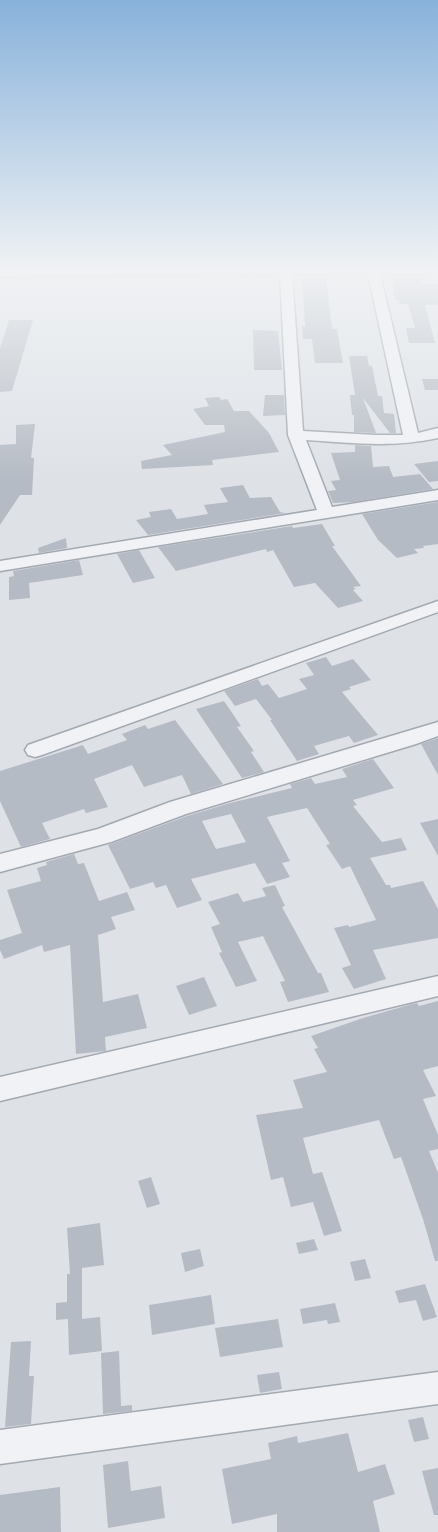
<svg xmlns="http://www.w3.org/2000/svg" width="438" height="1532" viewBox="0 0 438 1532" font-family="Quicksand,sans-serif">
<rect width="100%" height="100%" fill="#dee2e7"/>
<path fill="#b5bbc4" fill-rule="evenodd" d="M302 278H326L332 329H337L343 363H315L312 339H303L302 326H305Z
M392 278 420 279 421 284H438V305H425L435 343H409L406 328H415L408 304H399V300L395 299Z
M9 320H33L12 391 0 392V348Z
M253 330 278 331 282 370H254Z
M349 356H367L369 366H372L378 396H382L384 413 394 414 396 433H390L363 398 376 433 354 432V415H352L350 395H355Z
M422 379H438V390H425Z
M265 395H284L285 415 263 416Z
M219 397 221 400 227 399 234 411H249L269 433 279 452 212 460 213 465 142 469 141 461 172 455 163 445 225 432 224 425H205L193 409 209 406 205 398Z
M35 424 31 458H34L32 495H20L0 525V445L16 444V425Z
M355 445 371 446 373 467 389 466 393 477 420 474 433 489 354 502 333 503 328 491 336 490 331 481 340 480 331 453 355 452Z
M438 461V481L429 482 414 464Z
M243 485 250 498 271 497 280 512 285 513 148 535 136 520 151 517 149 512 171 509 177 519 208 514 204 505 228 502 220 488Z
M438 502V544L423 546 424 548 414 549 418 553 397 558 378 540 362 514Z
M322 524 335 546H332L361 586 353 587 356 589 353 590 363 601 338 608 315 583 294 587 273 550 267 552 266 549 176 571 158 547 292 526 293 528Z
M66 538 67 548 39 553 38 548Z
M139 550 155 578 133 583 117 554Z
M79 560 83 575 29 583 30 598 9 600V577L14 576 13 571Z
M326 657 332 666 353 659 371 680 349 687 351 689 342 692 378 735 354 743 349 736 314 746 319 754 297 761 270 720H272L256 699 235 706 224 691 258 679 262 686 268 684 279 698 307 689 299 679 314 675 306 663Z
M224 701 241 726 237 727 254 751 251 752 264 772 242 778 196 709Z
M175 720 223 784 191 794 182 775 144 787 132 765 94 779 108 807 86 813 84 809 42 823 50 839 21 847 0 801V771L83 745 88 754 127 740 122 734 145 725 148 729Z
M438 738V775L421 744Z
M373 759 394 788 353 800 357 805 353 806 382 842 401 838 407 850 370 858 386 885H390L391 888 423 881 438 909V938L373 950 386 979 354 989 342 968 351 965 334 928 348 925 349 927 376 920 350 866 342 869 326 845 330 844 307 808 267 817 290 861 282 863 290 877 267 884 255 863 191 879 202 900 177 908 166 885 156 888 153 882 130 889 108 845 187 816 230 803 292 788 290 784 311 778 315 784 347 777 342 769ZM231 814 246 842 216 849 202 821Z
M438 819V856L420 823Z
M74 854 78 864 84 863 99 901 127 892 135 910 111 917 116 929 98 935 103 1002 138 994 147 1028 105 1037 106 1051 76 1054 70 945 44 952 42 945 4 959 0 950V940L22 933 7 890 41 881 37 868 47 865 46 862Z
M275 885 285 906 282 907 318 973H321L329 992 288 1002 280 982 285 981 263 936 238 942 257 981 236 987 219 953 222 952 211 927 220 924 208 902 238 893 243 902 266 896 262 888Z
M204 977 217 1006 189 1015 176 986Z
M438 1001V1066L423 1070 436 1096 423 1099 438 1135V1149L429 1151 438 1173V1261H435L423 1219 401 1157 394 1159 379 1120 303 1138 313 1174 322 1172 342 1231 324 1236 313 1202 291 1207 283 1177 271 1180 256 1115 303 1108 293 1080 327 1072 314 1049 318 1048 311 1036 363 1018 412 1004 417 1003 419 1006Z
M151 1177 160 1204 147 1208 138 1181Z
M100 1223 104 1265 82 1268V1319L100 1317 102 1351 69 1355 68 1319 56 1320V1303L67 1302V1274H70L67 1228Z
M314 1239 318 1250 299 1254 296 1243Z
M200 1249 204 1266 185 1272 181 1253Z
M365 1259 371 1278 355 1281 350 1262Z
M425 1284 437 1317 423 1321 416 1300 399 1303 395 1291Z
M211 1295 215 1324 152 1335 149 1305Z
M335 1303 340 1322 328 1324 327 1320 303 1324 300 1309Z
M278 1319 283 1347 220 1357 215 1328Z
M31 1341 29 1376H34L31 1424 5 1427 11 1342Z
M119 1351 121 1406 132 1405V1411L103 1414 101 1353Z
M279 1372 282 1389 260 1393 257 1375Z
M423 1417 429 1439 414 1442 408 1420Z
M348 1433 358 1472 385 1464 395 1494 373 1501 380 1532H277V1514L232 1524 222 1469 271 1459 268 1443 297 1436 298 1443Z
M128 1461 131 1491 161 1486 165 1518 108 1528 103 1465Z
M438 1468V1515H434L422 1471Z
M60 1487 61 1532H0V1495Z"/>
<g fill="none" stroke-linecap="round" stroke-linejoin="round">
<g stroke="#a3a9b1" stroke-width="3">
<path id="minor" d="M366 267H438V274H380L418 433 438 428V438C393 448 352 443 306 440L332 507 438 490V500L0 571V561L317 510 288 435 280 274 0 276V268ZM292 274H368L403 435H376L303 431Z
M438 601V612L42 755 35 757 28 755 25 750 28 745Z
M438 722V736L416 744 186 814 111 842 0 872V854L98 829 170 802Z
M438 976V996L0 1101V1077Z
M438 1372V1404L0 1464V1430Z"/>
</g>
<use href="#minor" fill="#f0f2f6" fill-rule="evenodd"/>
</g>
<linearGradient id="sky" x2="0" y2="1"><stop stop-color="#88b2db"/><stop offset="0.56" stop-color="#f0f2f4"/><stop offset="1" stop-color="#f0f2f4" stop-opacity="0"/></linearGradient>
<rect width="438" height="481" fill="url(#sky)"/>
</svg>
